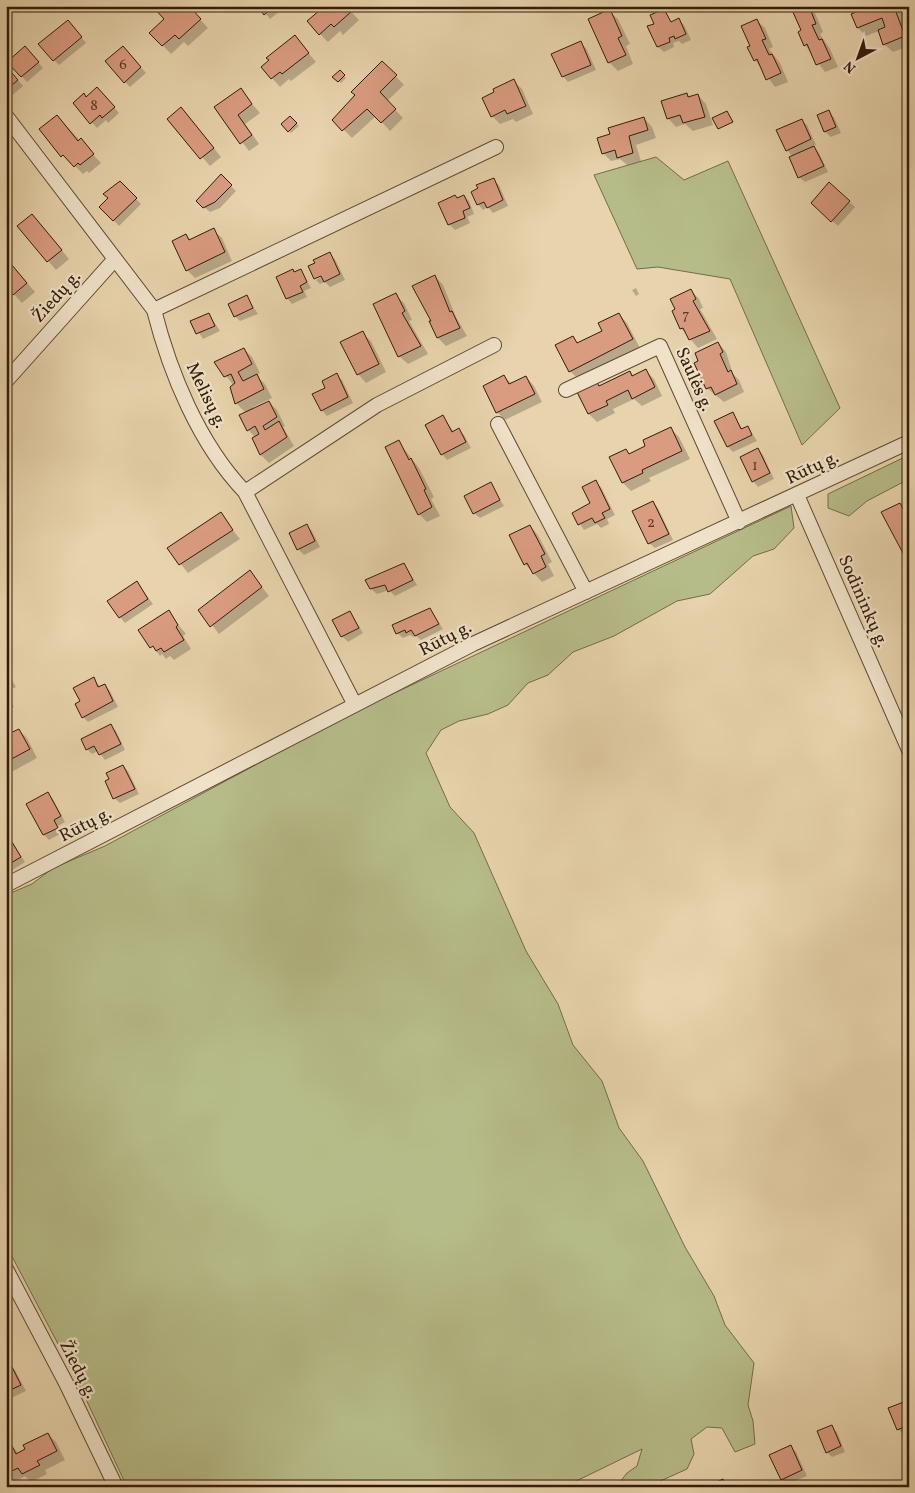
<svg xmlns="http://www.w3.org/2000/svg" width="915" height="1493" viewBox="0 0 915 1493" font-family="Vollkorn,serif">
<rect width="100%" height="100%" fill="#e7d3ac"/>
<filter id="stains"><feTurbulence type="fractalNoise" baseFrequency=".004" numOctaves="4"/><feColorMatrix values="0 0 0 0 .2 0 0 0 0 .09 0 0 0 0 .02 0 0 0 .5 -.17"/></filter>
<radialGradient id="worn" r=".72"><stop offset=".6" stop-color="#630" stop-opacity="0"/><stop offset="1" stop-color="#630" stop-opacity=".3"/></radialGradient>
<path fill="#b6bc89" stroke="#746c48" d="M656 157 684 180 728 161 840 408 802 445 730 279 658 267 637 269 594 175Z
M909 455V479L867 501 849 516 828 508V494Z
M791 506 794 528 774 549 753 556 710 594 677 601 614 636 573 652 548 675 528 683 508 705 488 714 459 721 441 730 426 753 450 807 474 833 526 951 558 1004 573 1045 602 1081 619 1128 643 1161 685 1247 714 1296 725 1325 754 1363 748 1405 753 1421 755 1444 735 1452 722 1428 707 1427 691 1439 694 1454 687 1469 647 1487H616L627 1473 637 1466 642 1449 564 1487H127L77 1380 6 1245V895L32 884 53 868 105 846 350 714Z"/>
<path fill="#0003" d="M156 6H188L208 28 188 46 184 42 171 54 151 33 166 19Z
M259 6H284L285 7 270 19Z
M346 6 359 20 343 35 340 31 328 42 320 34 321 10Z
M808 6 815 13 823 32 820 34 830 49 838 67 825 72 805 45 802 31Z
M875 6 902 7 906 19 903 20 909 34V46L893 52 884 44 879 31 866 36 858 28Z
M609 11 618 19 630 44 626 46 633 64 618 71 609 62Z
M664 11 672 23 679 20 684 25 691 40 682 44 679 41 673 43 674 47 664 52 658 47 649 27 656 25Z
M756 20 765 28 773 47 769 49 780 63 788 82 775 87 755 60 752 46Z
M73 27 86 43 59 65 54 60Z
M295 37 316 62 291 81 289 79 280 87 272 78Z
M580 43 586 48 596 70 568 82 563 76Z
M30 53 43 68 27 82 9 62Z
M128 53 146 73 130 87 125 82Z
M382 62 404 85 387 101 403 118 390 131 376 116 352 138 334 120Z
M6 67 23 86 9 98 6 95Z
M340 72 346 78 341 83 334 77Z
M514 81 522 89 533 114 516 122 513 119 500 124 492 116Z
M240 90 260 113 245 124 259 144 249 151 216 108Z
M103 94 119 113 108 123 106 120 97 128 74 103Z
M686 94 690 97 698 95 706 104 713 125 693 131 685 124 676 127 668 118Z
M829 112 834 117 841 133 831 137 825 132 819 116Z
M57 116 101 163 89 173 87 171 83 174 72 163 71 164 41 130Z
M189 117 221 157 210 166 169 119Z
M290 117 299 126 291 133 283 124Z
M644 118 652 127 656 138 636 145 641 161 627 165 620 159 611 161 603 153 612 135Z
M801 120 807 125 816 145 813 146 819 153 828 172 805 182 799 177 793 157 787 150Z
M221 176 236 191 220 208 210 212 197 201Z
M493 180 499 185 508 206 493 213 488 207 483 210 478 204Z
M120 183 141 204 119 226 101 207Z
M829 184 855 207 838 226 818 209Z
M464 196 469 201 474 214 467 217 470 223 455 230 449 224Z
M40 224 69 259 56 270 19 227Z
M213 230 222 238 232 261 195 278 187 270 186 235 191 240Z
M330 254 335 259 345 280 330 287 325 282 320 284 316 280 327 274 315 279 309 266Z
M6 258 35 292 22 303 6 286Z
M301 270 311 288 304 291 307 297 292 304 287 298 295 273Z
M435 276 443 285 456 317 467 336 446 346 438 338Z
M636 288 639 294 636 296 632 290Z
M691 290 699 299 703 308 700 309 717 339 698 348 681 328 677 310Z
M396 295 404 303 412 320 409 321 428 354 408 364 399 356Z
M247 297 258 314 240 321 235 316Z
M209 314 220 331 203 339 192 322Z
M619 314 627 323 640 348 578 379 570 371 573 338 579 344 604 331Z
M362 333 371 341 386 372 366 383 358 374Z
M718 343 726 352 733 374 739 380 744 392 724 402 708 389 696 363Z
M244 349 252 357 260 373 256 375 265 384 272 398 253 407 254 409 269 402 277 410 285 426 283 427 294 446 269 463 261 455 254 439 256 438 248 430 246 413 236 403 234 386 216 363Z
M645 370 654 379 662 396 642 406 634 399 613 409 615 413 597 422 589 414 579 393 597 384 600 387 630 372 634 376Z
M336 375 342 380 353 403 327 416 322 410 327 388Z
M504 377 512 384 526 377 534 386 542 402 505 420 497 412Z
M733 414 743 430 748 427 757 441 733 452 728 447 716 421Z
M443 417 454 432 459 430 464 435 471 448 447 460 442 454Z
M670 428 679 437 690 459 649 478 651 481 631 491 623 483 611 458 626 450 630 455 647 447Z
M398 441 419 468 434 497 431 499 440 516 427 522 419 514Z
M758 449 763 455 774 479 758 487 753 481Z
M595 482 601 487 615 515 607 519 609 524 601 528 597 524 584 530 573 513 592 504Z
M490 484 504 506 480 518 474 513Z
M653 502 658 508 673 540 655 548 649 543Z
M900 504 909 512V559L906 557Z
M220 514 240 539 188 573 168 548Z
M306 525 312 531 320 547 304 555 298 549Z
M530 526 538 535 552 562 548 564 554 576 542 582 525 564Z
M404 564 417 585 395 596 389 590 377 594 371 589 367 581Z
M250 572 269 596 219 634 200 610Z
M137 583 153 604 125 623 120 617Z
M430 609 443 629 421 640 416 636 413 637 410 635 403 638 397 633Z
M168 612 186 634 183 636 191 649 174 660 170 656 166 659 162 654 160 656 140 630Z
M350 612 363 633 348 642 342 636Z
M6 669 16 687 6 692Z
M94 679 100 687 104 685 110 691 118 707 88 722 83 717 82 702Z
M6 693 14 707 6 711Z
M111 726 116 731 125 750 105 760 98 751 92 754 87 749Z
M19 730 27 738 37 758 6 775V737Z
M123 766 128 771 139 794 120 803 114 798Z
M48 794 53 799 65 822 58 826 62 833 49 840 44 835Z
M6 832 25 862 8 873 6 870Z
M10 1365 15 1370 26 1391 7 1400 6 1367Z
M909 1401V1432L903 1434 898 1429Z
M831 1427 837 1432 845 1452 832 1457 827 1452Z
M48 1434 56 1442 65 1460 45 1470 47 1474 31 1482 25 1476 13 1483 6 1476V1446L10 1444 19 1454Z
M791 1447 796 1452 807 1476 787 1484 782 1479Z"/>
<path fill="#da9c81" stroke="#331b08" d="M189 6 201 19 179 39 175 35 162 46 149 33 164 19 153 7Z
M257 6H274L264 15Z
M316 6H347L352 11 334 27 331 24 319 35 307 21 320 10Z
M801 6H809L816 24 812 25 819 40 822 39 831 59 816 65 807 44 804 46 798 32 801 30 792 10Z
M871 6H897L899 10 896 12 905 36 883 45 878 30 885 27 882 18 857 28 851 14Z
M610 9 622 36 618 38 626 55 608 63 588 19Z
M664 9 671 22 679 18 686 34 675 39 674 36 669 38 670 42 657 47 647 26 654 24 650 15Z
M757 19 766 39 762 40 769 55 772 54 781 73 766 80 757 59 754 61 747 47 750 46 741 26Z
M68 20 82 37 53 61 38 44Z
M295 35 309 53 282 74 280 72 271 79 261 67 269 60 266 58Z
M581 41 591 65 562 77 551 54Z
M25 46 39 62 21 77 7 62Z
M123 46 141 67 124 83 105 61Z
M382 61 397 75 380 92 396 109 381 123 367 109 342 131 332 120 355 95 351 92Z
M6 66 18 80 6 90Z
M340 70 345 75 338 82 332 77Z
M514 79 526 106 507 114 505 110 491 117 482 98 494 92 493 89Z
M97 87 115 107 102 118 100 115 90 124 73 103 84 93 86 97Z
M241 88 252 104 238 115 252 135 240 144 214 107Z
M687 93 688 97 698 94 705 117 683 123 680 115 667 119 661 101Z
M181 107 214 148 200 159 167 119Z
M829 110 836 127 824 132 817 115Z
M727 111 733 122 718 129 712 118Z
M57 115 78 141 81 138 94 154 80 165 78 163 74 167 63 155 61 157 39 129Z
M290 116 297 123 288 132 281 124Z
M644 117 648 130 629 136 633 153 617 158 615 150 602 154 597 138 610 134 608 128Z
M802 119 811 139 786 151 776 130Z
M814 146 824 166 798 178 789 157Z
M221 174 232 185 215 202 203 208 196 201Z
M494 178 503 200 487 208 484 202 477 205 471 192 478 188 476 185Z
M120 181 137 198 113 221 99 207 108 198 103 194Z
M829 182 850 201 831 222 811 203Z
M455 195 457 198 464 195 470 208 463 211 465 218 448 225 438 203Z
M32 214 62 250 47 262 17 226Z
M214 228 225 252 186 271 172 241 186 234 189 240Z
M330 252 340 274 324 282 321 276 314 279 308 266 315 263 313 260Z
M6 258 27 283 13 295 6 288Z
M293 269 294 272 301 269 307 282 300 286 303 292 286 299 276 277Z
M435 275 450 312 452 311 460 328 437 338 429 321H431L412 286Z
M691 289 696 299 693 301 710 331 689 340 683 328 680 329 672 311 675 309 670 299Z
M396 293 405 311 402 313 421 346 398 357 373 304Z
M247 295 253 308 234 317 228 304Z
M209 313 215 326 196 334 190 321Z
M619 313 633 339 569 372 555 345 573 336 577 343 602 331 598 323Z
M363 331 379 364 357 375 340 342Z
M718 342 723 352 720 354 728 372 731 370 737 384 715 395 711 387 706 389 694 363 698 361 695 353Z
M244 348 252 364 238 372 243 381 257 374 264 389 235 404 230 387 235 383 231 374 224 377 214 362Z
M646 369 655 387 632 399 628 390 606 401 608 405 588 414 577 392 597 382 599 386 630 371 632 376Z
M337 373 348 397 321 411 312 394 325 388 322 381Z
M504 375 509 384 526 376 535 394 496 413 483 386Z
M269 401 277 417 263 426 265 430 279 421 287 437 260 455 252 438 259 434 255 426 247 431 239 415Z
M733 412 741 429 748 426 752 435 727 447 714 421Z
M443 415 452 432 459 428 466 442 441 455 425 425Z
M671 427 682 451 642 470 643 473 622 483 609 457 626 449 629 454 645 446 643 440Z
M399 440 409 460 411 458 426 489 424 490 432 507 418 515 385 447Z
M758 448 770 473 752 482 740 457Z
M596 480 610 509 602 513 605 518 595 523 592 518 578 525 572 513 590 503 582 487Z
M491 482 500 500 473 514 464 496Z
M653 501 669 534 648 544 632 511Z
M900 503 905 512 909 510V556L905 557 881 512Z
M221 512 233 530 179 565 167 548Z
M307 524 315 541 297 550 289 533Z
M530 525 545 554 541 556 546 567 533 574 527 563 524 565 509 535Z
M404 563 413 580 388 592 385 585 370 589 365 580Z
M250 570 262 587 210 627 198 610Z
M137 581 148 599 119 618 107 601Z
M430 608 439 624 415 636 411 630 406 633 405 630 396 634 392 625Z
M169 610 178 625 176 627 184 640 164 652 161 648 156 651 153 646 150 648 138 630Z
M350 611 359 628 341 637 332 620Z
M94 677 98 687 105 684 113 701 82 718 75 704 80 701 73 688Z
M111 724 121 744 99 755 94 746 86 750 81 739Z
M19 729 30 749 6 762V735Z
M123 765 135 789 113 799 105 781 109 779 106 773Z
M48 792 61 816 54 820 58 828 43 835 26 804Z
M6 832 21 857 6 866Z
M10 1363 21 1385 6 1392V1365Z
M909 1400V1425L897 1430 888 1408Z
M832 1425 841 1446 826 1453 817 1431Z
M48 1433 57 1451 37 1461 40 1465 22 1474 18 1468 6 1474V1444L10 1442 16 1454 25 1449 23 1445Z
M791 1445 802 1470 781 1480 769 1455Z
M723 1479 726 1487H706Z"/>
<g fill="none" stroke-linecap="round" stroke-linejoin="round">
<g stroke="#604931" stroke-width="16">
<path id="street" d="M6 116 154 310C170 373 199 444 245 492L355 705
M154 310 496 147
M6 381 115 259
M566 390 660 346 739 522
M498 424 586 592
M245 492 377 405 494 345
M797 495 909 750
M6 885 473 644 909 442
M6 1269 66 1383 116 1487"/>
</g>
<use href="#street" stroke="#efe2c9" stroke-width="14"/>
</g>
<g text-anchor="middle" stroke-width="4.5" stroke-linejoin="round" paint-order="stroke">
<g font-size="15" fill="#5d3b26">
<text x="123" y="69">6</text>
<text x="94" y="110">8</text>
<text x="686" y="319">7</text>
<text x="755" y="470">1</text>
<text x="651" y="527">2</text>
</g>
<g font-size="18" fill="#331b08" stroke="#efe2c9">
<text transform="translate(56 296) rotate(-48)" y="6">Žiedų g.</text>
<text transform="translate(695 379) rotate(66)" y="6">Saulės g.</text>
<text transform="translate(207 395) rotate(64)" y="6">Melisų g.</text>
<text transform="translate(812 467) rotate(-25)" y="6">Rūtų g.</text>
<text transform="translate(864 601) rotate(66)" y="6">Sodininkų g.</text>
<text transform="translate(445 638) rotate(-27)" y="6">Rūtų g.</text>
<text transform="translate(85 824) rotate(-27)" y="6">Rūtų g.</text>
<text transform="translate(79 1369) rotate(63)" y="6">Žiedų g.</text>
</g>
</g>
<rect width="915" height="1493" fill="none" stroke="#e7d3ac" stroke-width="25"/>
<rect x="8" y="8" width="900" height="1478" fill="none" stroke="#331b08" stroke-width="2.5"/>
<rect x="12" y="12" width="890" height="1468" fill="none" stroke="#331b08"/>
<g transform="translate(858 58) rotate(221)" stroke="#efe2c9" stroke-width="4" paint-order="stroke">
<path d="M0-4L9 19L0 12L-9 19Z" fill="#331b08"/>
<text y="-8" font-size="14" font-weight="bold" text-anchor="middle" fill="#331b08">N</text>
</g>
<rect width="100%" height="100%" filter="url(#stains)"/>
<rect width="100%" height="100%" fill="url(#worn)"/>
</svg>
